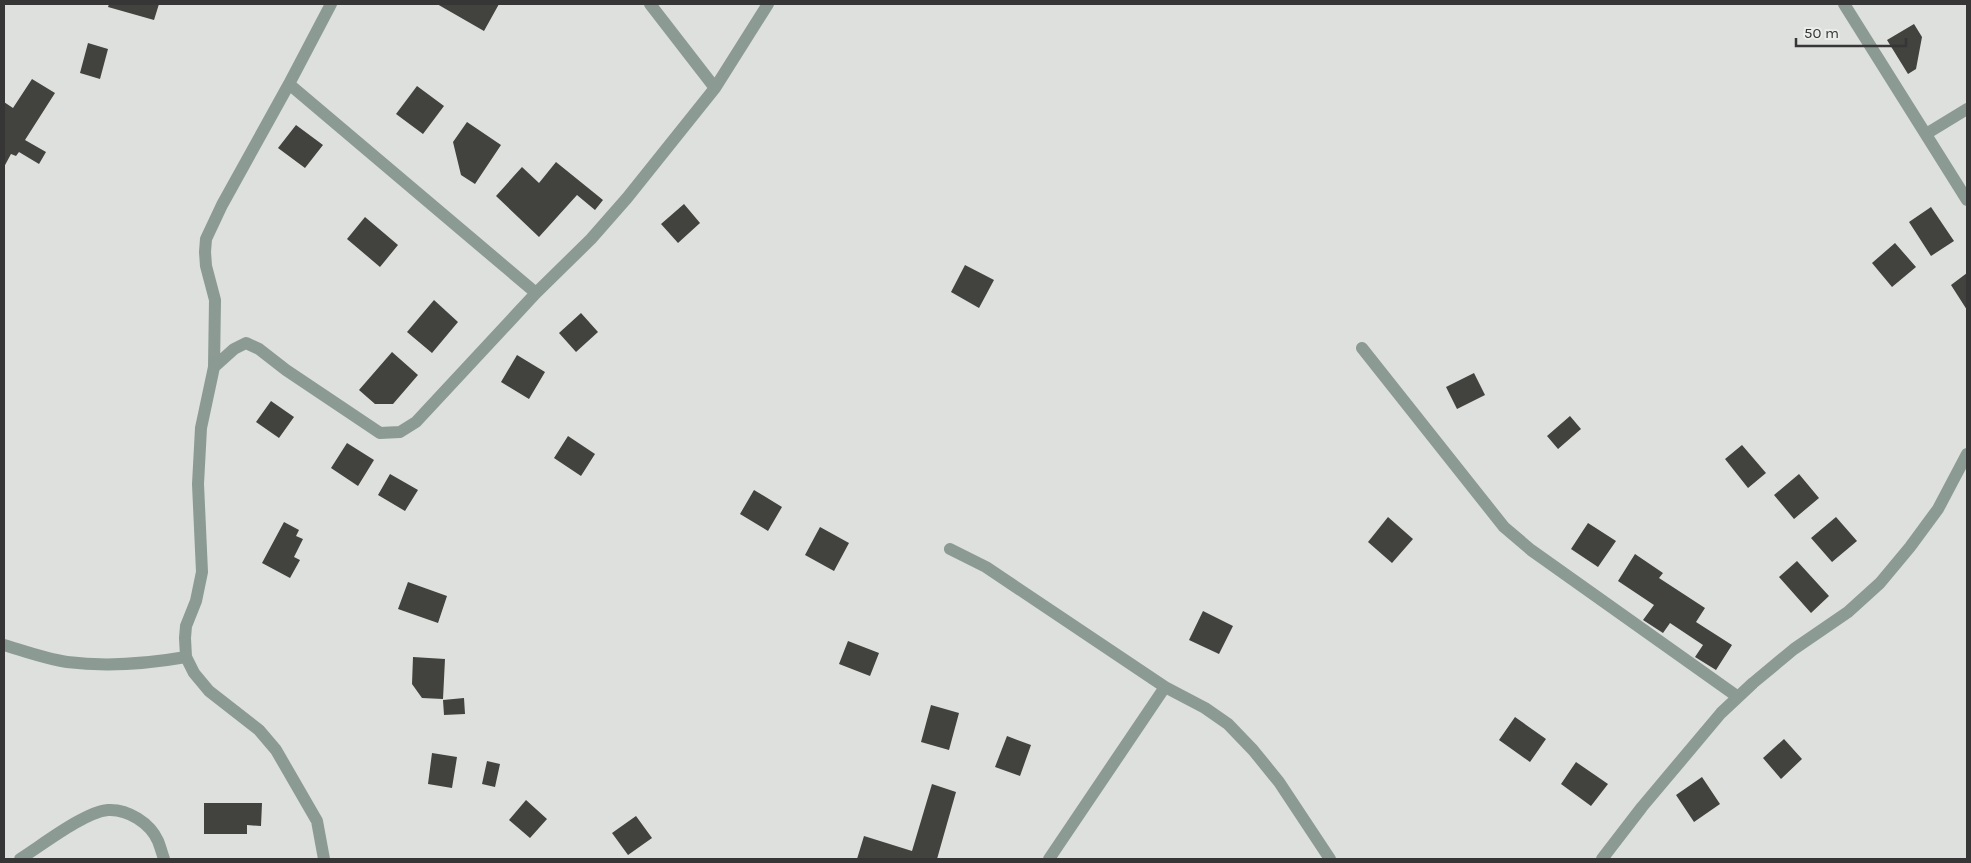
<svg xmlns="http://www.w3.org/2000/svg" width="1971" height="863" viewBox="0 0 1971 863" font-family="Karla,sans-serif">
<rect width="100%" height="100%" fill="#dde0dc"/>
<path fill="#42423f" d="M109 4H159L154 20 108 7Z
M437 4H499L484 31Z
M1914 24 1922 37 1916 69 1908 74 1887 40Z
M88 43 108 49 100 79 80 73Z
M32 79 55 93 25 140 46 152 39 164 19 152 16 156 11 154 4 167V102L13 108Z
M417 86 444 106 423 134 396 114Z
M467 122 501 145 475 184 461 175 453 142Z
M296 125 323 145 305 168 278 148Z
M556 162 603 200 595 210 577 195 539 237 496 196 522 167 539 183Z
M684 204 700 223 678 243 661 224Z
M1931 207 1954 241 1931 256 1909 222Z
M365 217 398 245 380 267 347 239Z
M1895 243 1916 267 1892 287 1872 263Z
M965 265 994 280 979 308 951 292Z
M1967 273V310L1951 285Z
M434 300 458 322 432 353 407 332Z
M581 313 598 332 576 352 559 333Z
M392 352 418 375 393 404H375L359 390Z
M517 355 545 372 529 399 501 382Z
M1474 373 1485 395 1457 409 1446 387Z
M271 401 294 417 279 438 256 422Z
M1570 416 1581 429 1558 449 1547 436Z
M568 436 595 454 581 476 554 458Z
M347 443 374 460 358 486 331 468Z
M1742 445 1766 473 1748 488 1725 459Z
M390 474 418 490 405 511 378 495Z
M1799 474 1819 498 1794 519 1774 495Z
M754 490 782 507 768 531 740 514Z
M1388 517 1413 539 1392 563 1368 542Z
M1836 517 1857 541 1832 562 1811 538Z
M284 522 299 530 296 536 303 539 294 557 300 560 290 578 262 563Z
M1588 523 1616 541 1598 567 1571 549Z
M820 527 849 543 834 571 805 555Z
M1635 554 1663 573 1659 578 1705 608 1696 622 1732 645 1716 670 1695 657 1703 645 1670 623 1663 633 1643 620 1654 605 1618 581Z
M1797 561 1829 596 1811 613 1779 577Z
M408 582 447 596 438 623 398 609Z
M1203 611 1233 626 1219 654 1189 640Z
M848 641 879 653 870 676 839 664Z
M413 657 445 659 443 699 422 698 412 684Z
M464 698 465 714 444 715 443 700Z
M931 705 959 713 949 750 921 742Z
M1515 717 1546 739 1530 762 1499 740Z
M1007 736 1031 745 1020 776 995 767Z
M1784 739 1802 759 1781 779 1763 758Z
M432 753 457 757 452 788 428 784Z
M487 761 500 764 495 787 482 784Z
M1576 762 1608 784 1591 806 1561 784Z
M1702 777 1720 804 1694 822 1676 795Z
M932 784 956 792 937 859H857L864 836 912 851Z
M526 800 547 819 530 838 509 820Z
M204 803H262L261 826 247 825V834H204Z
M636 816 652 838 628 855 612 833Z"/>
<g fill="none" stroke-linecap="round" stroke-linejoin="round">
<path stroke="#8b9a93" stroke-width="12" d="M650 4 715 88
M1844 4 1967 200
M289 84 536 293
M1926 134 1967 109
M1362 348 1504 527 1531 550 1738 697
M214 367 234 349 246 343 259 349 286 370 380 433 400 432 416 422 536 293 591 239 627 198 715 88 768 4
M950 549 986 567 1165 687 1205 708 1228 724 1253 750 1279 782 1330 859
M4 645C24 651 46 659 67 662 107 667 146 664 186 657
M20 859C41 846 84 812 108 810 128 809 150 823 158 841 160 846 162 853 164 859
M324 859 317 821 276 750 259 730 209 691 194 673 186 657 185 638 186 626 196 601 202 572 198 484 201 428 214 367 215 300 206 266 205 252 206 239 222 205 289 84 331 4
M1049 859 1165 687
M1602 859 1642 807 1721 713 1753 683 1794 649 1848 612 1880 583 1910 547 1938 509 1967 454"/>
</g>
<rect width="1971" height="863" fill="none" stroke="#353635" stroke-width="10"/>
<path d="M1796 38v8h110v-8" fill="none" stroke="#353635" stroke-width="2.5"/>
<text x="1804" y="38" font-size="15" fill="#353635" stroke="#eaede9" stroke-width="4" paint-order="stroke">50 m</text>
</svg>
